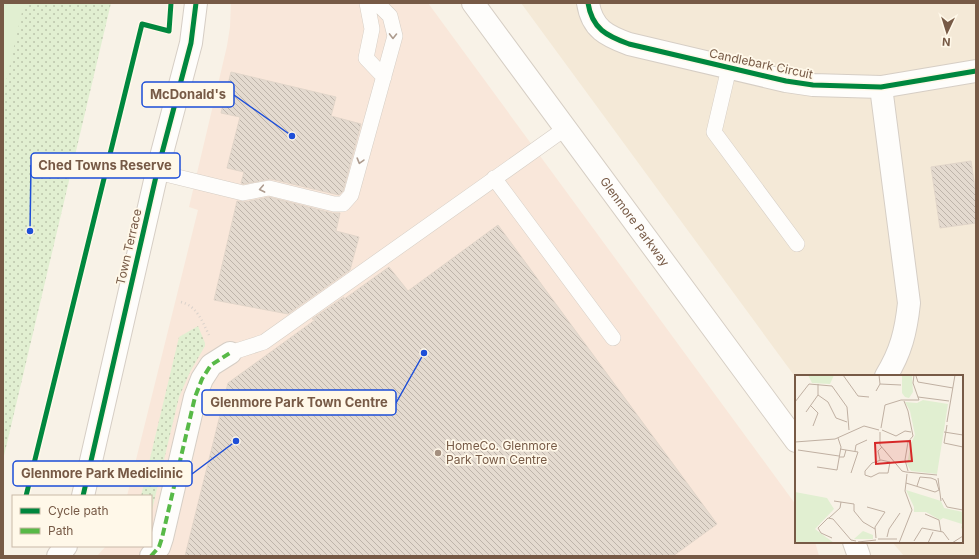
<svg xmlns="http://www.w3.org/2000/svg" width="979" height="559" viewBox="0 0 979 559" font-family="Inter,sans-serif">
<defs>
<pattern id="park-dots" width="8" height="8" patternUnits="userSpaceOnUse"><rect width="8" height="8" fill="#e1efd1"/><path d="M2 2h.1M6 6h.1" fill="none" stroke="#bbc5ab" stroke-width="1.8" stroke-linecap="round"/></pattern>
<pattern id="building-back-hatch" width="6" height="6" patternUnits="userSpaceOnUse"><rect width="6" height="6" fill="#e4dacf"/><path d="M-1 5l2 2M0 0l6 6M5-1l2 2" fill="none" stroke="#beb4aa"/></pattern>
</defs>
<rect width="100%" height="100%" fill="#f8f2e7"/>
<path fill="#f4e9d7" d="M521 3H976V556H904L892 542H962V376H796V378Z"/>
<path fill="#f9e7da" d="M231 3H428L796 505V542H815L819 556H97L106 546H151V496H127L198 210 189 207 227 46 230 27Z"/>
<path fill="url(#park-dots)" d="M3 3H111L3 460Z
M198 326 205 343V346L190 372 179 397 151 514V496H141L179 337Z"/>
<path fill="#e1efd1" d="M3 3H24L3 95Z"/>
<path fill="url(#building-back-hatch)" stroke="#e1d5c9" d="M231 72 336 97 331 116 361 124 343 191 339 195 271 179 243 184 241 183 244 172 227 168 240 117 221 113Z
M971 161 976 195V223L940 228 931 167Z
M269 197 332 213H340L336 231 359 237 350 270 288 314 214 300 237 201 245 202Z
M498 225 717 524 673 556H185L228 383 315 320 312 319 344 297 343 300 389 267 408 291Z"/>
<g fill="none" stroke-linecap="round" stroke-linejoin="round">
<g stroke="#d6cec5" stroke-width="16">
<path id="service" d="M367 3 372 29 366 58 384 77
M729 68 714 132 797 244
M157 172 243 193 269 188 334 204H343L351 195 395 36 390 16 377 3
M494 178 613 338
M230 353 264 342 566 128"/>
</g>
<g stroke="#d6cec5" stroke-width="24">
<path id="pedestrian" d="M151 556 159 547 162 538 195 397 202 379 211 365 230 353"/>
</g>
<g stroke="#d6cec5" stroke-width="24">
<path id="minor" d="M588 3C592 29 607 36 629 44L786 81 813 85 881 87 976 71
M881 87 909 303C906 331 901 352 886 376
M83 496 157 172 191 43 196 3
M58 556 66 546"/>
</g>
<g stroke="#d6cec4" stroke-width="24">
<g id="secondary">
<path id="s1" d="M473 3 796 441"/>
<path d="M854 542 859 556"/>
</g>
</g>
<path stroke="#dad2cb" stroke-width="2.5" stroke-dasharray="1 3" stroke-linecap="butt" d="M181 302C197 306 202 321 209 335"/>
<use href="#service" stroke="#fefdfb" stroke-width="15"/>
<use href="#pedestrian" stroke="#fefdfb" stroke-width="22"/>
<use href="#minor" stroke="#fefdfb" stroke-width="22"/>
<use href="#secondary" stroke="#fefdfb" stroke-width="22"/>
<path stroke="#58b947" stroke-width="4" stroke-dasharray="8 4" stroke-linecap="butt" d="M151 556 159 547 162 538 195 397 202 379 211 365 230 353"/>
<g stroke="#fff8e9" stroke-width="8">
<path id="cycleway" d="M588 3C592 29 607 36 629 44L786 81 813 85 881 87 976 71
M26 496 142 24 169 31 171 3
M83 496 157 172 191 43 196 3"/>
</g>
<use href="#cycleway" stroke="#00873e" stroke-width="5"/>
</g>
<defs><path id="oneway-chevron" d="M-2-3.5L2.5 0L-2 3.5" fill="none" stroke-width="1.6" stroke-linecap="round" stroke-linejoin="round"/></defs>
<g stroke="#ad9b8e">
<use href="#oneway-chevron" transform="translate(393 36) rotate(91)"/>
<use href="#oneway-chevron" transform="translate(360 161) rotate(106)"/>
<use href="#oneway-chevron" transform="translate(262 189) rotate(169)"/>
</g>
<circle fill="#a48f7e" stroke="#fff8e9" stroke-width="1.5" cx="438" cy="453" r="4"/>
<g text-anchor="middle" stroke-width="3.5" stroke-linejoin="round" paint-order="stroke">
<g font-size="12" fill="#775a46" stroke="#fff8e9">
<text transform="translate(761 64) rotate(12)" y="4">Candlebark Circuit</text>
<text dy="4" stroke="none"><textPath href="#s1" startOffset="272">Glenmore Parkway</textPath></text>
<text transform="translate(129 247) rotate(-77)" y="4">Town Terrace</text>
</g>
<g font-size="12" fill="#775a46" stroke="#fff8e9" text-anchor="start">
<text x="446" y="450">HomeCo. Glenmore<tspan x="446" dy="14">Park Town Centre</tspan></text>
</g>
</g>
<g transform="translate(795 375)">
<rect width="168" height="168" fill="#f8f2e7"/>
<path d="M0 117 32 123 39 134 20 154 39 168H0Z" fill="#e1efd1"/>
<path d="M13 0H39L35 9 17 8ZM107 0H117L118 17 114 23 110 22 107 18ZM128 25 153 29 142 99 116 96 112 89 116 68 120 60 115 36 110 27 122 28ZM111 115 146 126 149 133 168 137V154L166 153 167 149 148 143 145 145 131 137H119V132ZM68 156 78 160V164H59Z" fill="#e1efd1"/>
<path d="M144 32 146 50 134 51 132 33ZM131 35 132 52H124L123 36ZM118 70 129 71V78L130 71 141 73 138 91 127 89V82L126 88 116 87Z" fill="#e1efd1"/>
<path fill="none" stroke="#c0b0a2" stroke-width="1" d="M48 0 63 21 74 22M121 1 123 7 158 13M23 9V20L33 27 41 43 52 47M85 9 106 10M81 16 85 9 84 0M123 22 154 26M106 25H124L118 8 119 0M109 26 113 36 118 61 113 67 110 85 113 96M0 27 14 9 37 11 52 32 54 55M15 30 23 38 18 51M11 37 23 20M152 47 160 0M152 50 149 68 168 72M86 53 90 30 106 25M87 55 101 61 110 56 116 57M85 57V70L107 96 111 97M149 57 168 60M0 67 40 64 69 51 84 55M45 74 63 77 56 98M3 75 44 81M60 76 61 70 72 65M44 82H49L51 75M85 85 83 76 87 72M86 85 95 87 93 98H84L76 102 70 100V96L77 88ZM22 92 42 95 46 72 43 63M111 97 142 100M143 103 146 126M111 108 140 117 144 115 141 105 136 103 125 102 122 111M147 123 152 132 168 135M39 126 59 129V136L68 147 80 154M72 132 90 137 80 152 81 163M130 139 144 145 146 157M34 143 45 133 46 127M92 162 94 154 105 138M37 163 26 158 23 153 33 143 38 144 56 165 61 166M83 164H102M119 166 127 153 148 157 154 165M63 167 81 165M104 168 117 135 110 116 112 99M133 168 138 157M157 168 168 161"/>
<path fill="#d62828" fill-opacity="0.15" stroke="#d62828" stroke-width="2" d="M115 66 117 86 81 89 80 68Z"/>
<rect width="168" height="168" fill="none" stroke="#775a46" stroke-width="2"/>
</g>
<path fill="none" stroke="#1d4ed8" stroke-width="1.5" d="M292 136L234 95M30 231L31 165M424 353L396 403M236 441L192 474"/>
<g fill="#1d4ed8" stroke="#fff8e9" stroke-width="1.5">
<circle cx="292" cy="136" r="4"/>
<circle cx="30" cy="231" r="4"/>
<circle cx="424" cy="353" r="4"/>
<circle cx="236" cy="441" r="4"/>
</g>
<g fill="#fff8e9" stroke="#1d4ed8" stroke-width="1.5">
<rect x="142" y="82" width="92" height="25" rx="4"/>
<rect x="31" y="153" width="149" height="25" rx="4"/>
<rect x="202" y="390" width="194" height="25" rx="4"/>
<rect x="13" y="461" width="179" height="25" rx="4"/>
</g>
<g font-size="13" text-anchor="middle" font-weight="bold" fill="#775a46">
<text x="188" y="99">McDonald's</text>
<text x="105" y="170">Ched Towns Reserve</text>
<text x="299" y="407">Glenmore Park Town Centre</text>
<text x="102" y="478">Glenmore Park Mediclinic</text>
</g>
<rect width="979" height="559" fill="none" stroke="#775a46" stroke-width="8"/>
<rect x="12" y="495" width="140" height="52" fill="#fff8e9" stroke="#c9b9a8"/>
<rect x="20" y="508" width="20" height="6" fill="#00873e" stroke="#c9b9a8"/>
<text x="48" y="515" font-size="12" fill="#775a46">Cycle path</text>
<rect x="20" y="528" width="20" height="6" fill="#58b947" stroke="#c9b9a8"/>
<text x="48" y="535" font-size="12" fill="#775a46">Path</text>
<g transform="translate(947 32) rotate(184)" stroke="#fff8e9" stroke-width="3" paint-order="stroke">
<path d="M0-3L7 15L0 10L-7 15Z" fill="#775a46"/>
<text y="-6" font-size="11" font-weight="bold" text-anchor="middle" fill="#775a46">N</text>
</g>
</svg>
